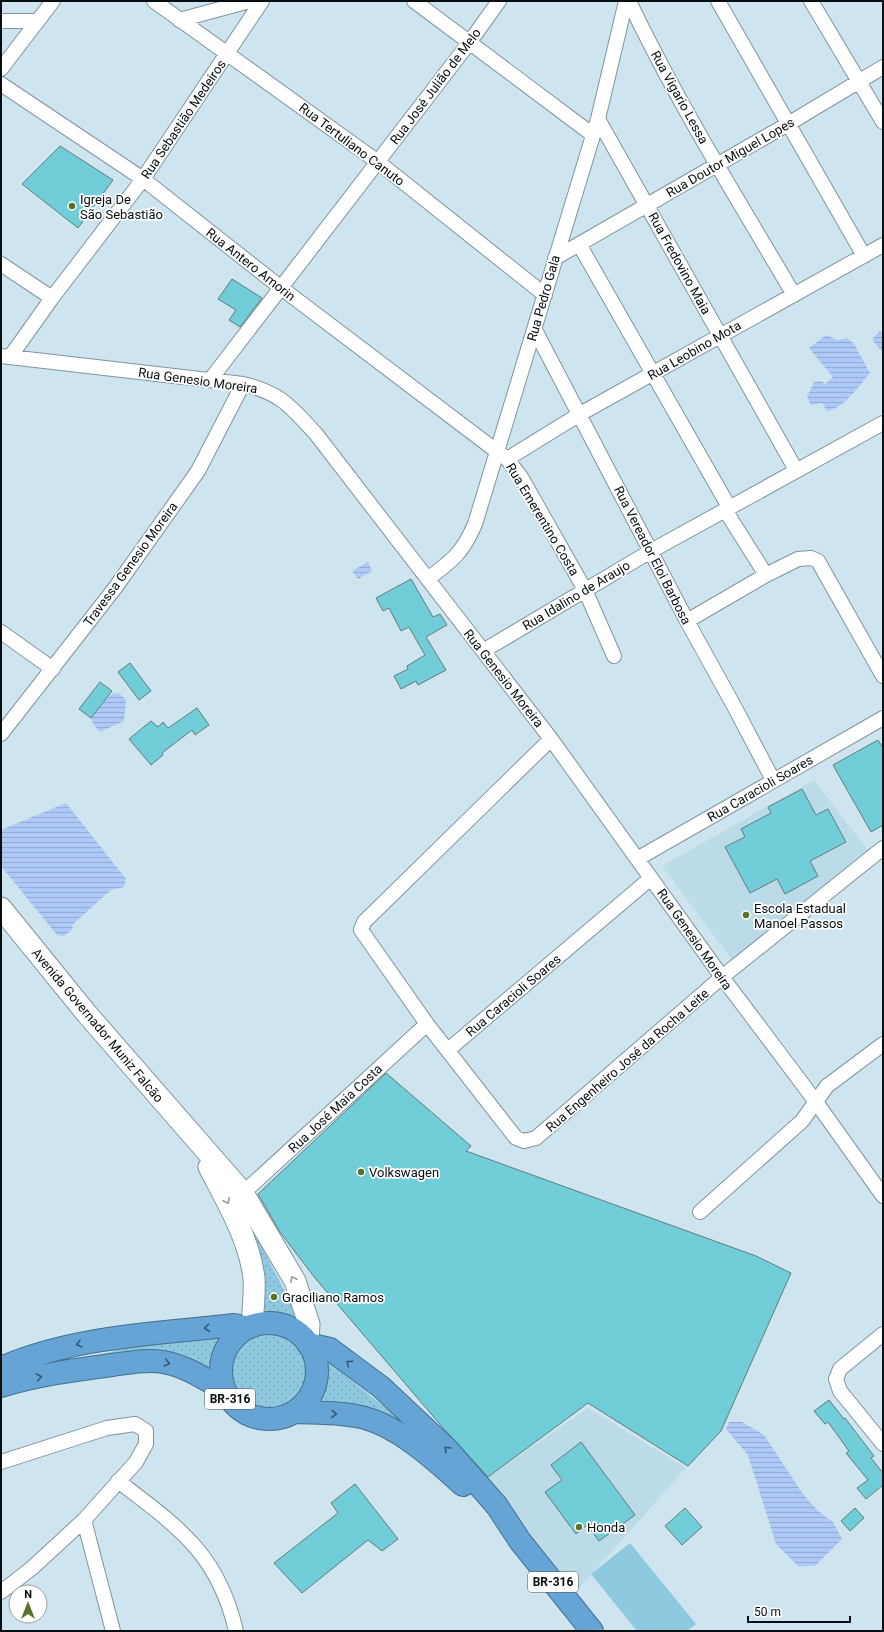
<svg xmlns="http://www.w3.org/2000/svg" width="884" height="1632" viewBox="0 0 884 1632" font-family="Roboto,sans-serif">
<defs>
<pattern id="grass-dots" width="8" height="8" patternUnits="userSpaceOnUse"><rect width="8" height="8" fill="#8ec9e0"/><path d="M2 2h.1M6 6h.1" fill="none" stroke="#79abbf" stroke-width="1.8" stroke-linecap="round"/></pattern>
<pattern id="water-rules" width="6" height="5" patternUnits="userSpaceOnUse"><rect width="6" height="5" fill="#afc9f7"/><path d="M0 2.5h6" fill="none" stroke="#95abd3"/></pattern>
</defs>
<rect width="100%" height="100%" fill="#cee5ef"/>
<path fill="#bbdbe8" d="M814 780 870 853 735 964 662 866Z
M588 1408 686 1468 576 1591 486 1479Z"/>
<path fill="url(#grass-dots)" d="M239 1209 254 1232 294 1309 300 1328 275 1318 259 1319Z
M227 1372a40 40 0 1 1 80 0a40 40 0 1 1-80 0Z
M224 1336 214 1353 211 1377 78 1360 140 1345Z
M321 1355 410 1428 311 1407C322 1388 323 1375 321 1355Z"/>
<path fill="#8ec9e0" d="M630 1543 696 1624 687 1631H637L591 1574Z"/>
<path fill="url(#water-rules)" d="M880 331 883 335V353L872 339Z
M826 335 838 340 847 338 854 344 870 373C860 385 843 409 827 411L822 403 811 405 807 397 814 382 821 381 825 384 833 377 809 348Z
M368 562 372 571 358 579 352 571Z
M114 693 120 694 126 700 124 721 100 732 93 724 91 718 106 699Z
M66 803 126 879 124 887 111 890 72 925 73 929 64 936 57 935 1 866V830Z
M729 1422H742L764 1435 803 1494 818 1511 833 1522 842 1539 816 1565 799 1567 776 1544 748 1455 726 1429Z"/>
<path fill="#71cdd7" stroke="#627b7e" d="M60 146 113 180 78 228 22 184Z
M232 279 262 298 240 327 229 320 236 310 218 299Z
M411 579 433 617 440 614 447 625 426 637 446 670 418 685 416 681 401 689 394 676 408 669 407 666 425 655 409 627 401 631 389 608 383 611 376 598Z
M130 663 151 691 139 700 118 672Z
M100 682 112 691 91 718 79 709Z
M197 708 209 725 195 735 192 730 162 753 163 755 151 765 129 739 151 721 158 727 163 722 168 728Z
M878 740 883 748V825L871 832 833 765Z
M802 789 816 815 828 809 846 842 810 861 818 876 785 894 777 879 750 893 725 847 745 837 741 829 771 813 768 807Z
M386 1073 471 1146 466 1151 756 1256 791 1273 721 1431 688 1466 588 1403 488 1477 444 1429 315 1278 280 1232 258 1194Z
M829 1400 844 1419 845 1418 874 1456 871 1458 883 1473V1485L866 1499 857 1488 868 1480 846 1453 849 1451 828 1422 825 1424 814 1411Z
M581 1442 635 1515 599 1541 587 1525 576 1534 545 1492 562 1480 551 1465Z
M355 1484 398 1539 382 1551 368 1540 302 1593 274 1563 338 1513 331 1503Z
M685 1508 702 1527 682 1545 665 1526Z
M855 1508 864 1518 850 1531 841 1521Z"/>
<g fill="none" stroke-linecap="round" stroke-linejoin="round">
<g stroke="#7f959e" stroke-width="16">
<path id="street" d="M154 1 378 162 545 295
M414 1 593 135
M629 1C677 102 737 198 794 295
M718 1 864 256
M811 1 883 122
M179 20 250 1
M1 21H36
M1 69 53 1
M1 84 143 179 280 287 507 459 521 477 585 590 614 656
M598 119 796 470
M579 244 729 507
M555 258 788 124 883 67
M1 264 52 298
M535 330 687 621 734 706 773 780
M1 356 243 384C281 393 290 406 316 434L551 739 722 977 816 1102 883 1196
M10 357 52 298 143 179 262 1
M210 380 469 43 499 1
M507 459 580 414 883 245
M725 510 766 575
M429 578C453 560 463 552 475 524L598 119 626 1
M687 621 766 575 798 559 811 558 818 561 883 676
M1 632 53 669
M483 651 651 551 883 423
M1 734 115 588 198 471 243 384
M551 739 364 922 361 930 427 1024 516 1138 524 1141 536 1138 722 977 883 848
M637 859 883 718
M448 1050 651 878
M243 1193 427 1024
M700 1212 802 1121 827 1086 883 1044
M883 1334 840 1369 836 1379 840 1391 883 1444
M1 1462 107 1428 135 1424 146 1431V1444L136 1462 84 1520 32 1568 1 1592
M118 1481C178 1527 218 1553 236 1631
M84 1520 113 1631"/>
</g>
<g stroke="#7f959e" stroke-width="23">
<path id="secondary" d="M1 908 87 1014 243 1193 295 1281 309 1324 308 1343
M209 1167C227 1202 249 1238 254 1278 255 1293 253 1310 252 1325"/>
</g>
<g stroke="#447090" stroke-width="24">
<path id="highway" d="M221 1371a48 48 0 1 1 96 0a48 48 0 1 1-96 0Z
M308 1344 330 1349 381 1387 447 1449 497 1506 520 1541 592 1631
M1 1368C74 1336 156 1334 234 1325L246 1327
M1 1386C37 1375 74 1370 112 1365 128 1363 147 1359 163 1362 186 1366 205 1379 224 1390
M295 1412C318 1413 343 1412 365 1418 401 1428 436 1461 463 1485"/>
</g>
<use href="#street" stroke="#fff" stroke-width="14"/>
<use href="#secondary" stroke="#fff" stroke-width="21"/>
<use href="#highway" stroke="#65a4d5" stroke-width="22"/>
</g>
<defs><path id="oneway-chevron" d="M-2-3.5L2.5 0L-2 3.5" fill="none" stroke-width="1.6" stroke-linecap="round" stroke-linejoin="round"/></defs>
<g stroke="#9b9fa0">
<use href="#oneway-chevron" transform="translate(227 1201) rotate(63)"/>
<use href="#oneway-chevron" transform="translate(293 1279) rotate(-117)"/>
</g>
<g stroke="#365973">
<use href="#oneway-chevron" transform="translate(207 1328) rotate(173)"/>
<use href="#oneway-chevron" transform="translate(79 1344) rotate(166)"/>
<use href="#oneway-chevron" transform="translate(167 1363) rotate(15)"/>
<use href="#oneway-chevron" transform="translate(349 1363) rotate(-143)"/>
<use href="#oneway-chevron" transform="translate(39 1377) rotate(-11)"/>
<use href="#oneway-chevron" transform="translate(334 1414) rotate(2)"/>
<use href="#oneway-chevron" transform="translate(447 1449) rotate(-134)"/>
</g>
<g fill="#55742a" stroke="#fff" stroke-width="1.5">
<circle cx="72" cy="206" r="4"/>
<circle cx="746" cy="915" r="4"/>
<circle cx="361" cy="1172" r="4"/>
<circle cx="274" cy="1297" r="4"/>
<circle cx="579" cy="1527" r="4"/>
</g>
<g text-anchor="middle" stroke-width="3.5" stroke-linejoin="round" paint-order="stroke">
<g fill="#fff" stroke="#515658" stroke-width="1">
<rect x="205" y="1389" width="50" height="20" rx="3"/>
<rect x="528" y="1572" width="50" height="20" rx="3"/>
</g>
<g font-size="12" font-weight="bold" fill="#060e11">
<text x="230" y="1403">BR-316</text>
<text x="553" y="1586">BR-316</text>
</g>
<g font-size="13" fill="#060e11" stroke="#fff">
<text transform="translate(435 86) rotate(-53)" y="5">Rua José Julião de Melo</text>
<text transform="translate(680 97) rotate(61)" y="5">Rua Vigario Lessa</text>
<text transform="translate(183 119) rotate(-56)" y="5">Rua Sebastião Medeiros</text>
<text transform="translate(352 144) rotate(37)" y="5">Rua Tertuliano Canuto</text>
<text transform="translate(730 157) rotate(-30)" y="5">Rua Doutor Miguel Lopes</text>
<text transform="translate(680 263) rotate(61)" y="5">Rua Fredovino Maia</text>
<text transform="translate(251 264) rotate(38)" y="5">Rua Antero Amorin</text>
<text transform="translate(543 298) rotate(-74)" y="5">Rua Pedro Gala</text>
<text transform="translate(694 350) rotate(-30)" y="5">Rua Leobino Mota</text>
<text transform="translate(198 380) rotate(8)" y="5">Rua Genesio Moreira</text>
<text transform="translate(543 519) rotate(59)" y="5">Rua Emerentino Costa</text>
<text transform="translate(653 555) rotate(63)" y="5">Rua Vereador Eloi Barbosa</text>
<text transform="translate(130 564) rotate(-54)" y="5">Travessa Genesio Moreira</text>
<text transform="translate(576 595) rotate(-31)" y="5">Rua Idalino de Araujo</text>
<text transform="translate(504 678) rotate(52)" y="5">Rua Genesio Moreira</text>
<text transform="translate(760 788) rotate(-30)" y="5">Rua Caracioli Soares</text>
<text transform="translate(695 939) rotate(55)" y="5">Rua Genesio Moreira</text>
<text transform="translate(513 995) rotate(-40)" y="5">Rua Caracioli Soares</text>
<text transform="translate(98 1025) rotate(50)" y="5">Avenida Governador Muniz Falcão</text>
<text transform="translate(627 1060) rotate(-41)" y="5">Rua Engenheiro José da Rocha Leite</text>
<text transform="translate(335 1108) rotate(-43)" y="5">Rua José Maia Costa</text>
</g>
<g font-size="13" fill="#060e11" stroke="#fff" text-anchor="start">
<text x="80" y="204">Igreja De<tspan x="80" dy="15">São Sebastião</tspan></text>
<text x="754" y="913">Escola Estadual<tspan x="754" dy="15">Manoel Passos</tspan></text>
<text x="369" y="1177">Volkswagen</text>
<text x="282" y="1302">Graciliano Ramos</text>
<text x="587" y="1532">Honda</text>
</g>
</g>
<rect width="884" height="1632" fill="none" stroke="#060e11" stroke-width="4"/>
<g transform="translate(28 1604)"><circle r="19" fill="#ffffff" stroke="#9b9fa0"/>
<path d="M0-3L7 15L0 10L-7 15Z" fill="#55742a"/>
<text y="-6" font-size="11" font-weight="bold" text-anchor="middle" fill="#060e11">N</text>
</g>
<path d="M748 1616v6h102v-6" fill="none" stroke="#060e11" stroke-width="2"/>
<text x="754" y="1616" font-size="12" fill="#060e11" stroke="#ffffff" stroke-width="3" paint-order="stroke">50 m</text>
</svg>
